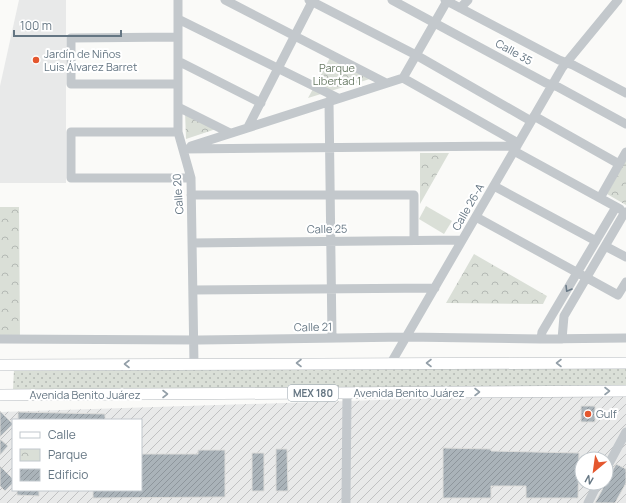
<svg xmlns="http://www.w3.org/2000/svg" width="626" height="503" viewBox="0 0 626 503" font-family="Manrope,sans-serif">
<defs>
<pattern id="industrial-furrows" width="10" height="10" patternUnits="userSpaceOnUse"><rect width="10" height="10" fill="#e8e9e9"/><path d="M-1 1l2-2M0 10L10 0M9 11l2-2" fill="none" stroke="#c0c1c2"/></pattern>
<pattern id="grass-dots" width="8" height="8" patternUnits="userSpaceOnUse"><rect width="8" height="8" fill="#dadfd7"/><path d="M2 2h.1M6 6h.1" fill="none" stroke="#b4b9b4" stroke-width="1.8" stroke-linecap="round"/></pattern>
<pattern id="park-crowns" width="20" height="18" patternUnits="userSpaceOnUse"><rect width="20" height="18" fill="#dadfd7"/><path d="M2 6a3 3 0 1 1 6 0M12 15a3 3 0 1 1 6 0" fill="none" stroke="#b4b9b4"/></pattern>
<pattern id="building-hatch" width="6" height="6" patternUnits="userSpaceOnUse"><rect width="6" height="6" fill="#aab3b9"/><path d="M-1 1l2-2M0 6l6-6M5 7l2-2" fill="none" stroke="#8e969c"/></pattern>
</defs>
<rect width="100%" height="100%" fill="#fafaf8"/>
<path fill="#e8e9e9" d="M19 0H66V183H0V86Z"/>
<path fill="url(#industrial-furrows)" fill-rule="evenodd" d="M626 392V503H0V412ZM13 420H141V490H13ZM582 459H606V483H582Z"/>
<path fill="url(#grass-dots)" d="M626 366V386L13 390 14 369Z"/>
<path fill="url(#park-crowns)" d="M331 56 373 78 308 98Z
M185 111 219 128 186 139Z
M420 153H449L420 204Z
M626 160V205L607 194Z
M0 207H19L20 336H0Z
M474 254 547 296 543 304 446 303Z"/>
<path fill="#dadfd7" d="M426 206 452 221 444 234 419 219Z"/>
<path fill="url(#building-hatch)" stroke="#dcdcda" d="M581 406H595V422H581Z
M0 411 13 424 0 437Z
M18 412 105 414V420H18Z
M0 439 8 446 0 455Z
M443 448 491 449V451L579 453 578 498H526V486H491V498H443Z
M276 449H287L288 491H276Z
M198 450H225V497L93 498V490H141V454H198Z
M252 453H264V491H252Z
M616 464 626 469V483L615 503H595Z
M0 466 13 479V483L5 491 0 486Z
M17 490H39V496L17 495Z"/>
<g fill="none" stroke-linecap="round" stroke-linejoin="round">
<g stroke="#b5babe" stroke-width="12">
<path id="major" d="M0 365 626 363
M0 395 626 391"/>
</g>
<path stroke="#c3c8cc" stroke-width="9" d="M178 0V132L191 178 194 364
M225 0 386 83
M309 0 416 55 531 121
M392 0 546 83 558 87 626 124
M445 0 559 60 573 65 626 93
M460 8 468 0
M178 19 338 98
M178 37 71 38V84H178
M178 61 261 103
M403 78 518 143
M403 78 447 1
M329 101 332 338
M178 107 230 133
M534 116 619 164
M248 127 313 0
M178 132H71V178H191
M191 146 403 78
M183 149 517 146
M514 151 620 209
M494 186 596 241
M191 195H414V240
M600 198 626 152
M476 217 618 295 626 282
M192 243 462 240
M605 246 626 257
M193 290 435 288
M0 339 199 340 406 337 541 339 626 338
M541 339 542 332 616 207
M562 339 564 316 625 212
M391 363 562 68 618 0
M606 469 626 432
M346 503 347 393
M588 503 598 483"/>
<use href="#major" stroke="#fff" stroke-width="11"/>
</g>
<defs><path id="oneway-chevron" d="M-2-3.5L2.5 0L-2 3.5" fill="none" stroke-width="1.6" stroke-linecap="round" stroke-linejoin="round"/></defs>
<use stroke="#6a7a87" href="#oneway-chevron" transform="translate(568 289) rotate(121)"/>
<g stroke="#939fa8">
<use href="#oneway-chevron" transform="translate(299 363) rotate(180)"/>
<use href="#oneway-chevron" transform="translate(429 363) rotate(180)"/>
<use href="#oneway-chevron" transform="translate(559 363) rotate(180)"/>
<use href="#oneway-chevron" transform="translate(127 364) rotate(180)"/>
<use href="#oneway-chevron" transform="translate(607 391)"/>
<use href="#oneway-chevron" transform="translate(477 392)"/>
<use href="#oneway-chevron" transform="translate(165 394)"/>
</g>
<g fill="#e4572e" stroke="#fff" stroke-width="1.5">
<circle cx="36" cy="60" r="4"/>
<circle cx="588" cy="414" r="4"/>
</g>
<g text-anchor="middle" stroke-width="4" stroke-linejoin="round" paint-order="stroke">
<rect fill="#fff" stroke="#939fa8" stroke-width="1" x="288" y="385" width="50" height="16" rx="3"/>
<g font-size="10" font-weight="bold" fill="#657683">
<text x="313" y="397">MEX 180</text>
</g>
<g font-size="11" fill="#657683" stroke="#fff">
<text transform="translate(514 52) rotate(29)" y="4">Calle 35</text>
<text transform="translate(178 194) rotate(-94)" y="4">Calle 20</text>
<text transform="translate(468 207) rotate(-60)" y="4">Calle 26-A</text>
<text transform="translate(327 229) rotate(-1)" y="4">Calle 25</text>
<text transform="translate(313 327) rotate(-1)" y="4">Calle 21</text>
<text x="409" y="397">Avenida Benito Juárez</text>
<text x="85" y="399">Avenida Benito Juárez</text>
</g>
<g font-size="11" fill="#657683" stroke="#fff" text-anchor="start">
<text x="44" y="58">Jardín de Niños<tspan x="44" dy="13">Luis Álvarez Barret</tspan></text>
<text x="596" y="418">Gulf</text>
</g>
<g font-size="11" fill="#687a64" stroke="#fff">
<text x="337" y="72">Parque<tspan x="337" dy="13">Libertad 1</tspan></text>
</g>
</g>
<rect x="12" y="419" width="130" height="72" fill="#ffffff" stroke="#c1c8cd"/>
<rect x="20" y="432" width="20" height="6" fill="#ffffff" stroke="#c1c8cd"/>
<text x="48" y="439" font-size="12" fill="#657683">Calle</text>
<rect x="20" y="449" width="20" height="12" fill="url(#park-crowns)" stroke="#c1c8cd"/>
<text x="48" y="459" font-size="12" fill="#657683">Parque</text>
<rect x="20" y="469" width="20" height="12" fill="url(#building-hatch)" stroke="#c1c8cd"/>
<text x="48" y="479" font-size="12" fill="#657683">Edificio</text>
<g transform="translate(594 471) rotate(209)"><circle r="19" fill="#ffffff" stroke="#c1c8cd"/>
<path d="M0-3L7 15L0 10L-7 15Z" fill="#e4572e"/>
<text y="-6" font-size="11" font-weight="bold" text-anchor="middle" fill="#657683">N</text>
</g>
<path d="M14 30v6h107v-6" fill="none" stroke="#657683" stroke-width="2"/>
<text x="20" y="30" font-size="12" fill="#657683" stroke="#ffffff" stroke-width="3" paint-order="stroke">100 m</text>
</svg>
